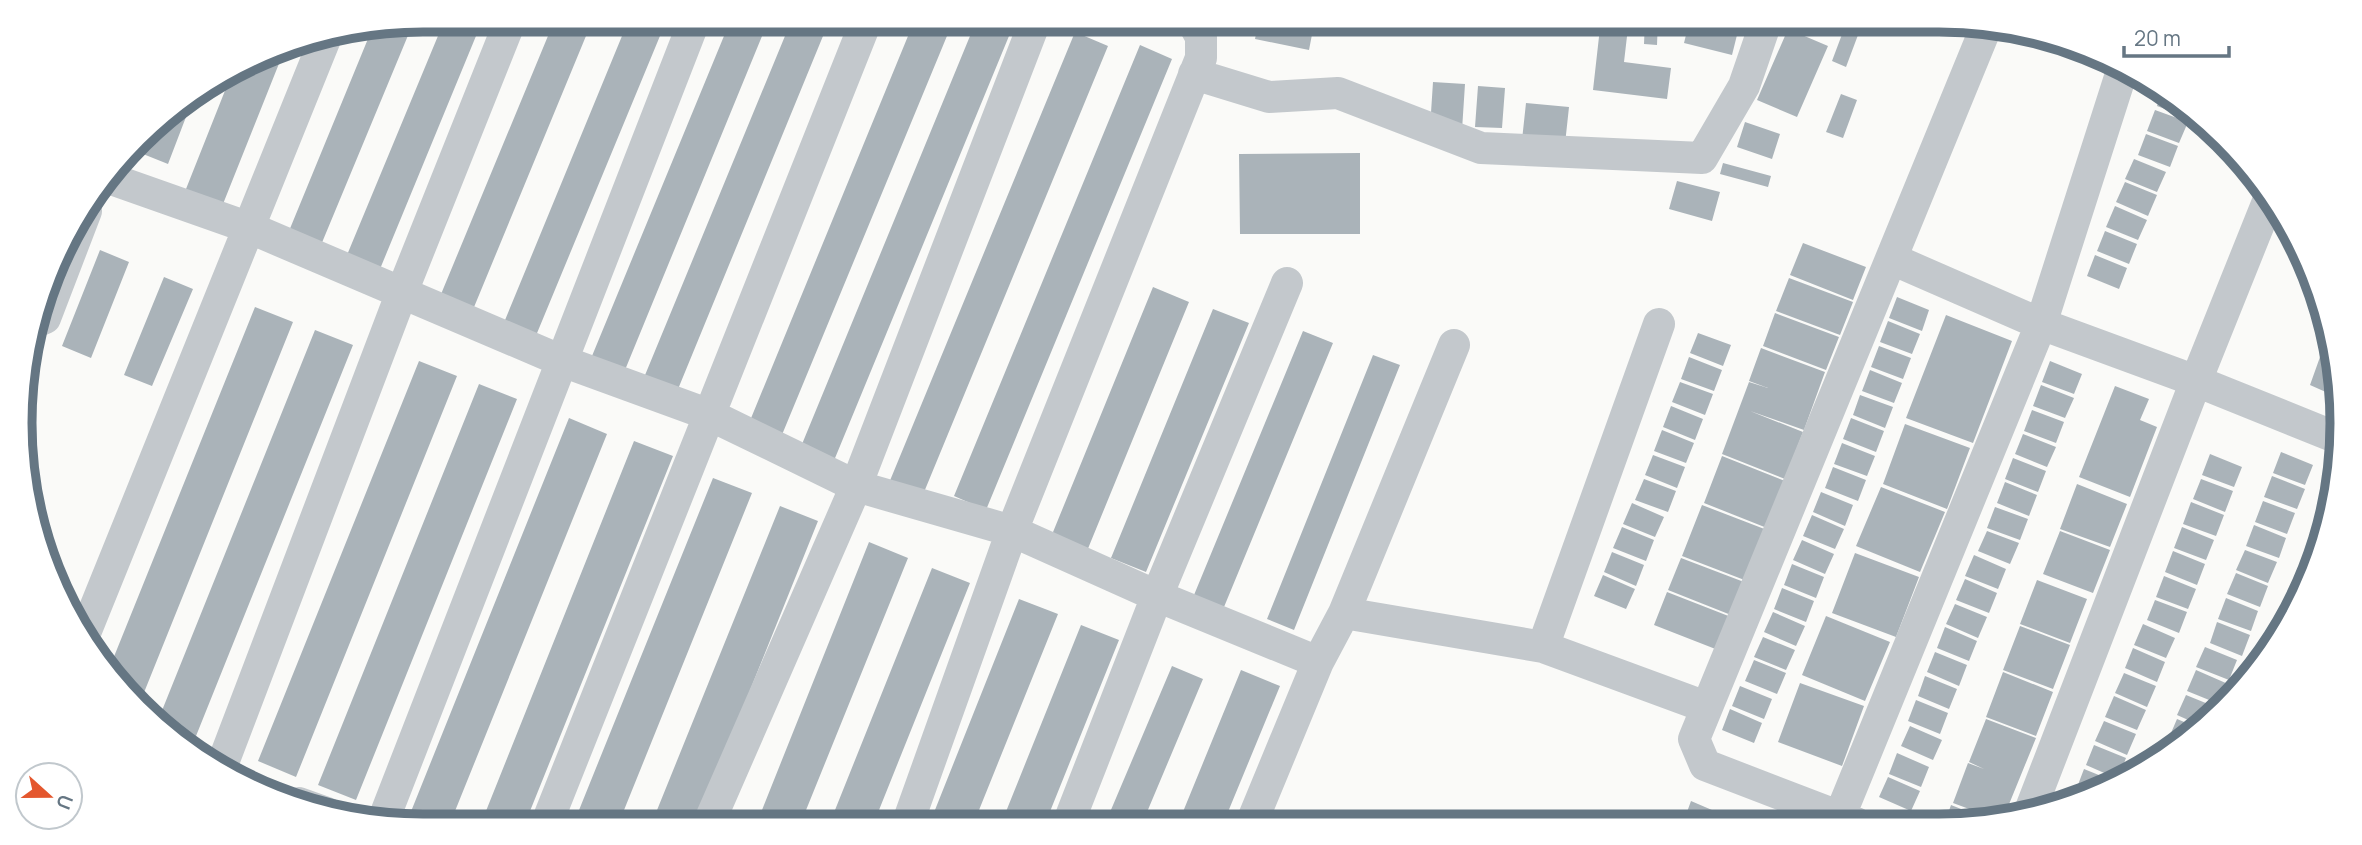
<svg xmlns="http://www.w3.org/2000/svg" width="2362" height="845" viewBox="0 0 2362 845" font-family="Manrope,sans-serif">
<rect width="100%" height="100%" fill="#fafaf8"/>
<path fill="#aab3b9" d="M445 19H483L380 269 347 255Z
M555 19H593L472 312 439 299Z
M629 19H667L535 338 503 325Z
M731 19H769L625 370 592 356Z
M792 19H830L676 394 643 380Z
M915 19H954L779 442 747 428Z
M977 19H1016L833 463 800 449Z
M1259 19H1315L1309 50 1255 39Z
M1601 19H1629L1624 62 1671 68 1667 99 1593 90Z
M1645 19H1658L1657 45 1644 44Z
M1690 19H1708L1739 27 1732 55 1684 43Z
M414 21 321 245 289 231 372 29Z
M1788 29 1828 46 1797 117 1757 100Z
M1844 29 1858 35 1846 67 1832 61Z
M1075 32 1108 46 922 497 889 483Z
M1140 45 1172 59 986 510 954 496Z
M286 46 221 209 184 194 232 73 269 50Z
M1433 82 1465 84 1462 130 1430 128Z
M1478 86 1505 88 1502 128 1475 127Z
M2162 91 2185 102 2192 111 2189 118 2157 106Z
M1841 94 1857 100 1843 138 1826 132Z
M194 96 168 164 133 150 156 120Z
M1526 103 1569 107 1565 144 1522 140Z
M2155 110 2188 122 2179 143 2147 131Z
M1745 122 1780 134 1772 159 1737 147Z
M2146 134 2178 146 2170 167 2138 155Z
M1360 153V234H1240L1239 154Z
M2134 159 2166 172 2157 192 2125 179Z
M1723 163 1771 176 1768 187 1720 174Z
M1677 181 1720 192 1712 221 1669 209Z
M2125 182 2157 195 2148 216 2116 202Z
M2115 206 2147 220 2138 240 2106 227Z
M2105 231 2137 244 2129 264 2097 251Z
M1803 243 1866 267 1853 300 1790 275Z
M100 250 129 262 91 358 62 346Z
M2095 255 2127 268 2119 289 2087 276Z
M164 277 193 289 152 386 124 375Z
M1789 278 1853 302 1840 335 1776 311Z
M1153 287 1189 302 1087 551 1051 537Z
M1897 297 1929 310 1922 331 1889 318Z
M255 307 293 322 141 700 109 669Z
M1213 309 1249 323 1146 572 1111 558Z
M1775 313 1839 337 1826 370 1763 346Z
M1946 315 2012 341 1973 443 1906 418Z
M1888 321 1920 334 1912 354 1880 342Z
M315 330 353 345 192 746 183 742 159 718Z
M1303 331 1333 343 1224 607 1194 595Z
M1698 333 1731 345 1723 366 1690 353Z
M2325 343 2331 345 2339 369 2337 397 2310 385Z
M1879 346 1911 358 1903 379 1871 367Z
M1761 348 1825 372 1804 430 1750 411 1803 432 1785 479 1722 454 1749 382 1768 388 1749 381Z
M1373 355 1400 365 1294 630 1267 619Z
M1689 357 1722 370 1714 391 1681 379Z
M419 361 457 376 296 777 258 761Z
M2050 361 2082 374 2074 394 2042 382Z
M1870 370 1902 383 1894 403 1862 391Z
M1680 382 1713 394 1705 415 1672 402Z
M479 384 517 399 356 800 318 785Z
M2041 385 2074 398 2065 418 2033 406Z
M2115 386 2149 399 2140 420 2157 427 2130 497 2079 477Z
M1860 395 1893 407 1885 428 1853 415Z
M1671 406 1703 419 1695 440 1663 427Z
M2032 410 2064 422 2056 443 2024 431Z
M569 418 607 434 449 826H425L408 819Z
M1851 418 1884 431 1876 452 1843 439Z
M1905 424 1970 448 1947 509 1883 484Z
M1662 430 1694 443 1686 463 1654 451Z
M2023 434 2056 447 2047 467 2015 454Z
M634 441 673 456 524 826H480Z
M1842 443 1875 456 1867 476 1834 464Z
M2281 452 2313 465 2305 485 2273 473Z
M2210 454 2242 467 2234 487 2202 475Z
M1653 455 1685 467 1677 488 1645 475Z
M1722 456 1785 481 1767 528 1704 503Z
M2013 458 2046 471 2038 492 2005 479Z
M1833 467 1866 480 1858 501 1825 488Z
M2272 476 2305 489 2297 509 2264 497Z
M713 478 752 493 618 825H573Z
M1644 479 1676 491 1668 512 1635 500Z
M2201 479 2233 491 2225 512 2193 499Z
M2005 482 2037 495 2029 516 1997 503Z
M2077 484 2127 504 2110 547 2060 529Z
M1881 487 1945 512 1920 572 1856 546Z
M1821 492 1853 505 1845 526 1813 512Z
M2263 501 2295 513 2287 534 2255 522Z
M2191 502 2224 515 2216 536 2183 524Z
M1632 503 1664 517 1655 537 1623 524Z
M1702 505 1767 530 1747 581 1682 556Z
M780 506 818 521 696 825H651Z
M1995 507 2028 519 2020 540 1987 528Z
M1812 515 1844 529 1835 549 1803 536Z
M2254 525 2286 538 2279 558 2246 546Z
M1622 527 1654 540 1646 561 1613 548Z
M2182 527 2214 540 2206 560 2174 548Z
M1987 531 2019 543 2010 564 1978 551Z
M2060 531 2110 550 2093 593 2043 574Z
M1802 540 1834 554 1825 574 1793 560Z
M869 542 908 558 800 825H756Z
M2245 550 2277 562 2268 583 2236 570Z
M2173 551 2205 564 2197 585 2165 572Z
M1612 552 1644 565 1636 586 1604 572Z
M1855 553 1919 577 1896 637 1832 613Z
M1974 555 2006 569 1998 589 1965 576Z
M1681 558 1744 582 1731 615 1668 590Z
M1792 564 1824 577 1816 598 1784 585Z
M932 568 970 583 873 825H829Z
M2236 573 2268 586 2260 607 2227 594Z
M1603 575 1635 589 1626 609 1594 596Z
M2164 576 2196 589 2188 609 2156 597Z
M1965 579 1997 593 1989 613 1956 600Z
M2037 580 2087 599 2070 643 2020 624Z
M1782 588 1814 601 1806 622 1774 609Z
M1667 592 1731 617 1718 650 1654 625Z
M2226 598 2258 611 2251 631 2218 619Z
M1019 599 1058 614 973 825H929Z
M2155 600 2187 612 2179 633 2147 620Z
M1955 604 1987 617 1978 638 1946 624Z
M1773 612 1805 626 1796 646 1764 632Z
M1826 616 1890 642 1865 701 1802 675Z
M2217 622 2250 635 2242 656 2210 643Z
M2143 624 2175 638 2166 658 2134 645Z
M1081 625 1119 640 1045 824H1001Z
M2020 626 2070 645 2053 689 2003 670Z
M1945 627 1977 641 1969 661 1937 648Z
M1763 637 1795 650 1786 670 1754 657Z
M2205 647 2237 660 2229 680 2196 667Z
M2133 648 2165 662 2157 682 2125 668Z
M1935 652 1967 665 1959 686 1927 672Z
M1754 660 1786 673 1777 694 1745 681Z
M1172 666 1203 679 1142 824H1105Z
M1241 670 1280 686 1223 824H1178Z
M2196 670 2228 684 2219 704 2187 691Z
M2003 672 2053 692 2036 736 1986 717Z
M2124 673 2156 686 2147 707 2115 693Z
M1925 676 1957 689 1949 709 1918 696Z
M1800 683 1864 706 1842 766 1778 742Z
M1740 686 1772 699 1764 719 1732 706Z
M2186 695 2218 708 2204 727 2177 715Z
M2114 696 2146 710 2137 730 2105 717Z
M1916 700 1948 713 1940 734 1908 721Z
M1730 709 1762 723 1754 743 1722 730Z
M1986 719 2036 738 2003 819 1999 820 1953 803 1968 763 1984 769 1969 762Z
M2177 719 2201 729 2178 744 2168 740Z
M2104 721 2136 734 2127 755 2095 741Z
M1910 726 1942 740 1933 760 1901 746Z
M2166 743 2174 746 2161 755Z
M2094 745 2126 758 2118 779 2086 765Z
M1897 753 1929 767 1921 787 1889 774Z
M2084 769 2116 782 2115 785 2086 794 2076 790Z
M1888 777 1920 791 1911 811 1879 797Z
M1691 801 1712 810 1706 823H1683Z
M1951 805 1994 822H1945Z
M1716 811 1736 819 1734 823H1711Z"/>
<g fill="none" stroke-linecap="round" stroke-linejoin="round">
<path stroke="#c3c8cc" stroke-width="32" d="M1194 74 1269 97 1338 93 1481 148 1702 158 1744 86 1767 19
M111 179 250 228 562 361 710 415 856 486 1012 531 1157 596 1318 662
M1892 259 2041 324 2196 381 2335 437
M38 321 45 318 86 211
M1344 613 1543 647 1706 707
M83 638 325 39
M1543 647 1659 324
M221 768 402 292 511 19
M299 803 327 813
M2030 811 2196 381 2269 199
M383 821 695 19
M1837 823 2041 324 2122 71
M1856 823 1705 765 1694 739 1987 25
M1068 824 1157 596 1287 283
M1251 824 1318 662 1344 613 1454 345
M546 825 867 19
M708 825 856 486 1036 19
M907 825 1012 531 1201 58V37L1191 19"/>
</g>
<path d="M0 0H2362V845H0ZM423 32H1939A391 391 0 0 1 2330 423V423A391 391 0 0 1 1939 814H423A391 391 0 0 1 32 423V423A391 391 0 0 1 423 32Z" fill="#fff" fill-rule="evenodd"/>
<path fill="none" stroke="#657683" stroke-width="9" d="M423 32H1939A391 391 0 0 1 2330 423V423A391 391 0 0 1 1939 814H423A391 391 0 0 1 32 423V423A391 391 0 0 1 423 32Z"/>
<g transform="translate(49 796) rotate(111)"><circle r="33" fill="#ffffff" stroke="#c1c8cd" stroke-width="2"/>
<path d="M0-5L12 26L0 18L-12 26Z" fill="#e4572e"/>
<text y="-10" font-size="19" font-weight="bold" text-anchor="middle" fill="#657683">U</text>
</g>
<path d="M2124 46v10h105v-10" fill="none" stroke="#657683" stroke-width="3.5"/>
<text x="2134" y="46" font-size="21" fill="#657683" stroke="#ffffff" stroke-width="5" paint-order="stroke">20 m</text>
</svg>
